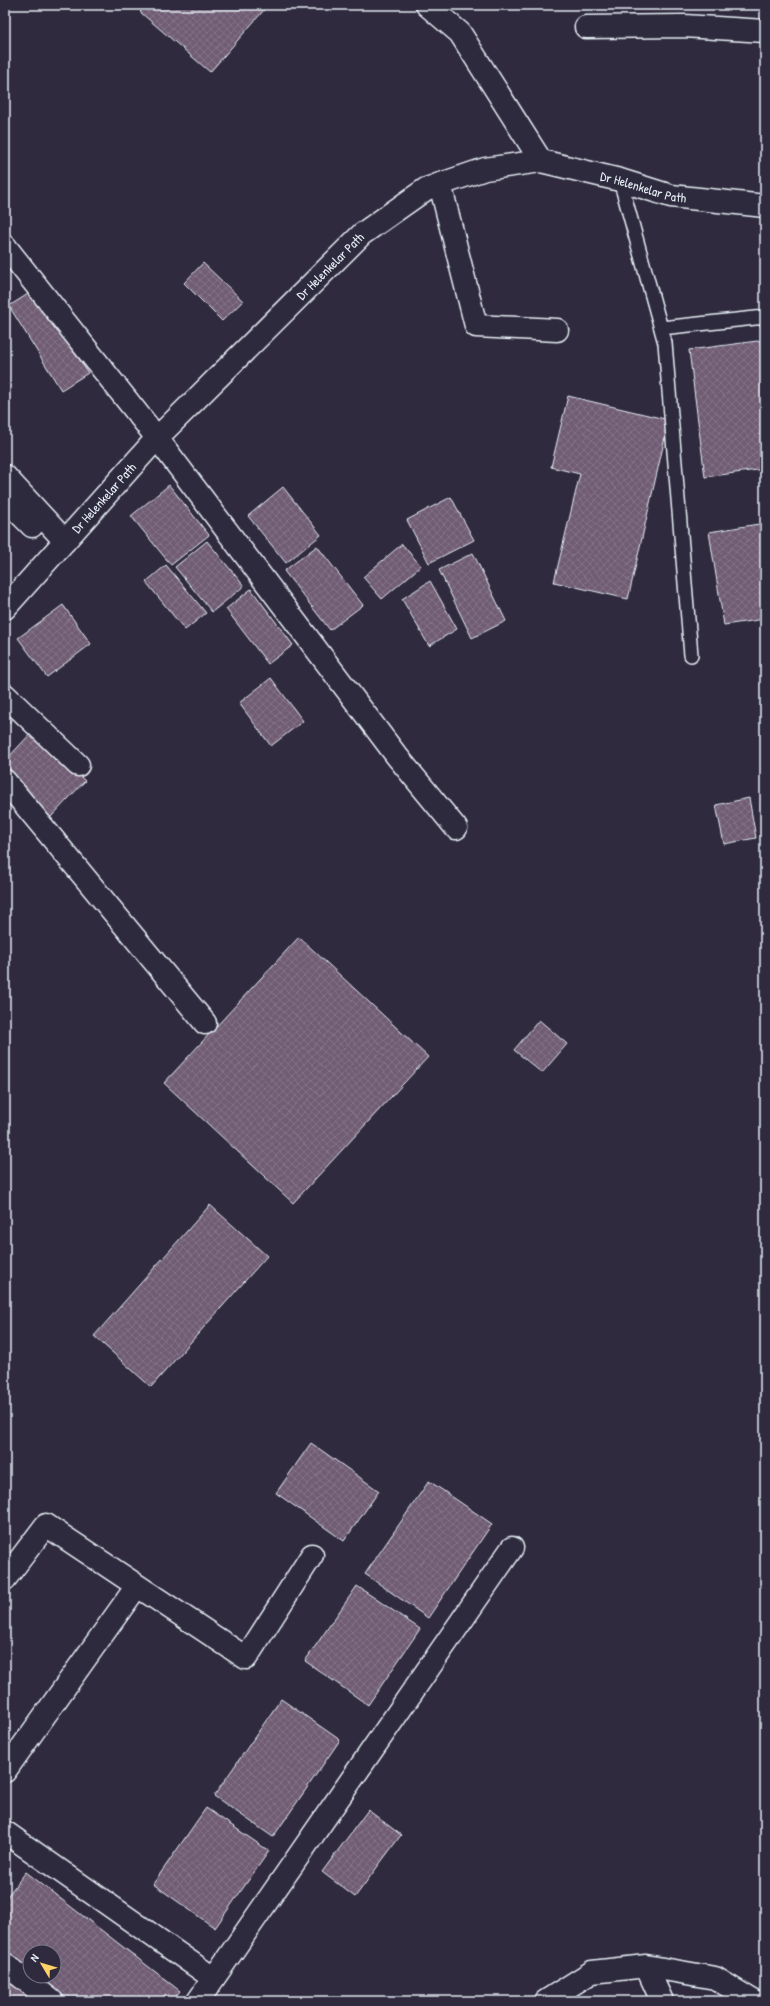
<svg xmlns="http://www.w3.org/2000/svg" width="770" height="2006" viewBox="0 0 770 2006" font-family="'Patrick Hand',sans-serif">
<defs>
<pattern id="building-cross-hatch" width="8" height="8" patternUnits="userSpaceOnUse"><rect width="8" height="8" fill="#6f5b73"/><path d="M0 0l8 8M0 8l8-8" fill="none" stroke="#847388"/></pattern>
</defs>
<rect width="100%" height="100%" fill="#2f2a3d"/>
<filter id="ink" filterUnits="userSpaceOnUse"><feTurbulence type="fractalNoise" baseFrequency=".025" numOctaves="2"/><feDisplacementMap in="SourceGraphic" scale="8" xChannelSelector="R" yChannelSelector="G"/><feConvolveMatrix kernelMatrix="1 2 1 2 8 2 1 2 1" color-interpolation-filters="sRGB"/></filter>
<g filter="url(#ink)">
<path fill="url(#building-cross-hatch)" stroke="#e8f1f8" d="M146 5H258L264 10 210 72 140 12Z
M203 263 243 301 222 321 184 283Z
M36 289 88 373 61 390 9 306Z
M765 340V469L705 477 689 350Z
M568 396 669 420 628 599 554 582 580 474 551 467Z
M169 485 209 535 171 565 131 516Z
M283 487 321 535 286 563 248 516Z
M451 497 474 540 429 563 407 520Z
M765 523V619L724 625 709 532Z
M207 541 244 586 212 612 175 567Z
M402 544 421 566 382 599 363 577Z
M317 546 363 605 330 630 284 571Z
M473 553 506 621 472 638 439 570Z
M166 565 206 613 185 630 146 582Z
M430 581 457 629 429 646 402 599Z
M251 589 293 645 268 664 226 609Z
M63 605 91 644 47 677 18 638Z
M271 678 303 721 271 746 239 703Z
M5 705 16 715 5 727Z
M33 731 85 781 50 818 5 776V761Z
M749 798 756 838 724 844 716 805Z
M299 937 428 1057 293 1203 164 1083Z
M539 1020 567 1044 542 1073 514 1050Z
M210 1205 267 1256 151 1387 94 1336Z
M311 1443 379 1491 344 1541 276 1493Z
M429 1481 492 1524 428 1618 365 1574Z
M357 1586 420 1629 368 1705 305 1661Z
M281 1699 340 1740 273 1837 214 1796Z
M206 1808 269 1851 215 1928 153 1884Z
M368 1810 401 1835 355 1897 322 1872Z
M26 1872 180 1991 172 2001H70L38 1976H54V1952H30V1970L5 1951V1899Z
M5 1980 35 2001H5Z"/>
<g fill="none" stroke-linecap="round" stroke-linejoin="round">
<g stroke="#e8f1f8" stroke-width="16">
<path id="service" d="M620 180 665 343 691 655
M661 328 765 317"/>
</g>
<g stroke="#e8f1f8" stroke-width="25">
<path id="minor" d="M427 5 460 33 541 161
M586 27 684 26 765 31
M440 184 476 326 557 330
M5 246 157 438 396 755 456 828
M5 476 65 541
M5 499 32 526
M5 695 78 765
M5 781 205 1023
M5 1579 46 1525 246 1658 312 1555
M5 1771 137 1586
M5 1832 213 1978
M5 1964 52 2001
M646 1966 662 2001
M198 2001 512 1548
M546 2001 592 1972 646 1966 715 1978 753 2001"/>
</g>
<g stroke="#e8f1f8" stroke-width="25">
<g id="tertiary">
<path id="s1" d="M5 608 157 438 362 234 426 189 485 169 541 161 620 180 671 196 765 206"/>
</g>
</g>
<use href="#service" stroke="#2f2a3d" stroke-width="13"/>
<use href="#minor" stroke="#2f2a3d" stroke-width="22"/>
<use href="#tertiary" stroke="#2f2a3d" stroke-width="22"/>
</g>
</g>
<g text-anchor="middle" stroke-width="3.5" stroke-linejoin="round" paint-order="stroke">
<g font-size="13" fill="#e8f1f8" stroke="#2f2a3d">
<text dy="5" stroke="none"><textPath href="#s1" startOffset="820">Dr Helenkelar Path</textPath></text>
<text dy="5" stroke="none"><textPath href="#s1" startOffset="472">Dr Helenkelar Path</textPath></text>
<text dy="5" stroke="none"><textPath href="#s1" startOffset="148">Dr Helenkelar Path</textPath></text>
</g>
</g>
<rect width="770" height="2006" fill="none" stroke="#2f2a3d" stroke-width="20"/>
<rect x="10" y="10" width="750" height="1986" fill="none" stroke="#e8f1f8" stroke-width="1.5" filter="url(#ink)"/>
<g transform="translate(42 1964) rotate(308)"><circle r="19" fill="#2f2a3d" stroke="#797a88"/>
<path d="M0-3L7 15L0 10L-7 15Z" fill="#ffd166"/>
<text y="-6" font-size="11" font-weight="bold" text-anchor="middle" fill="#e8f1f8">N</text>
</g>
</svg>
